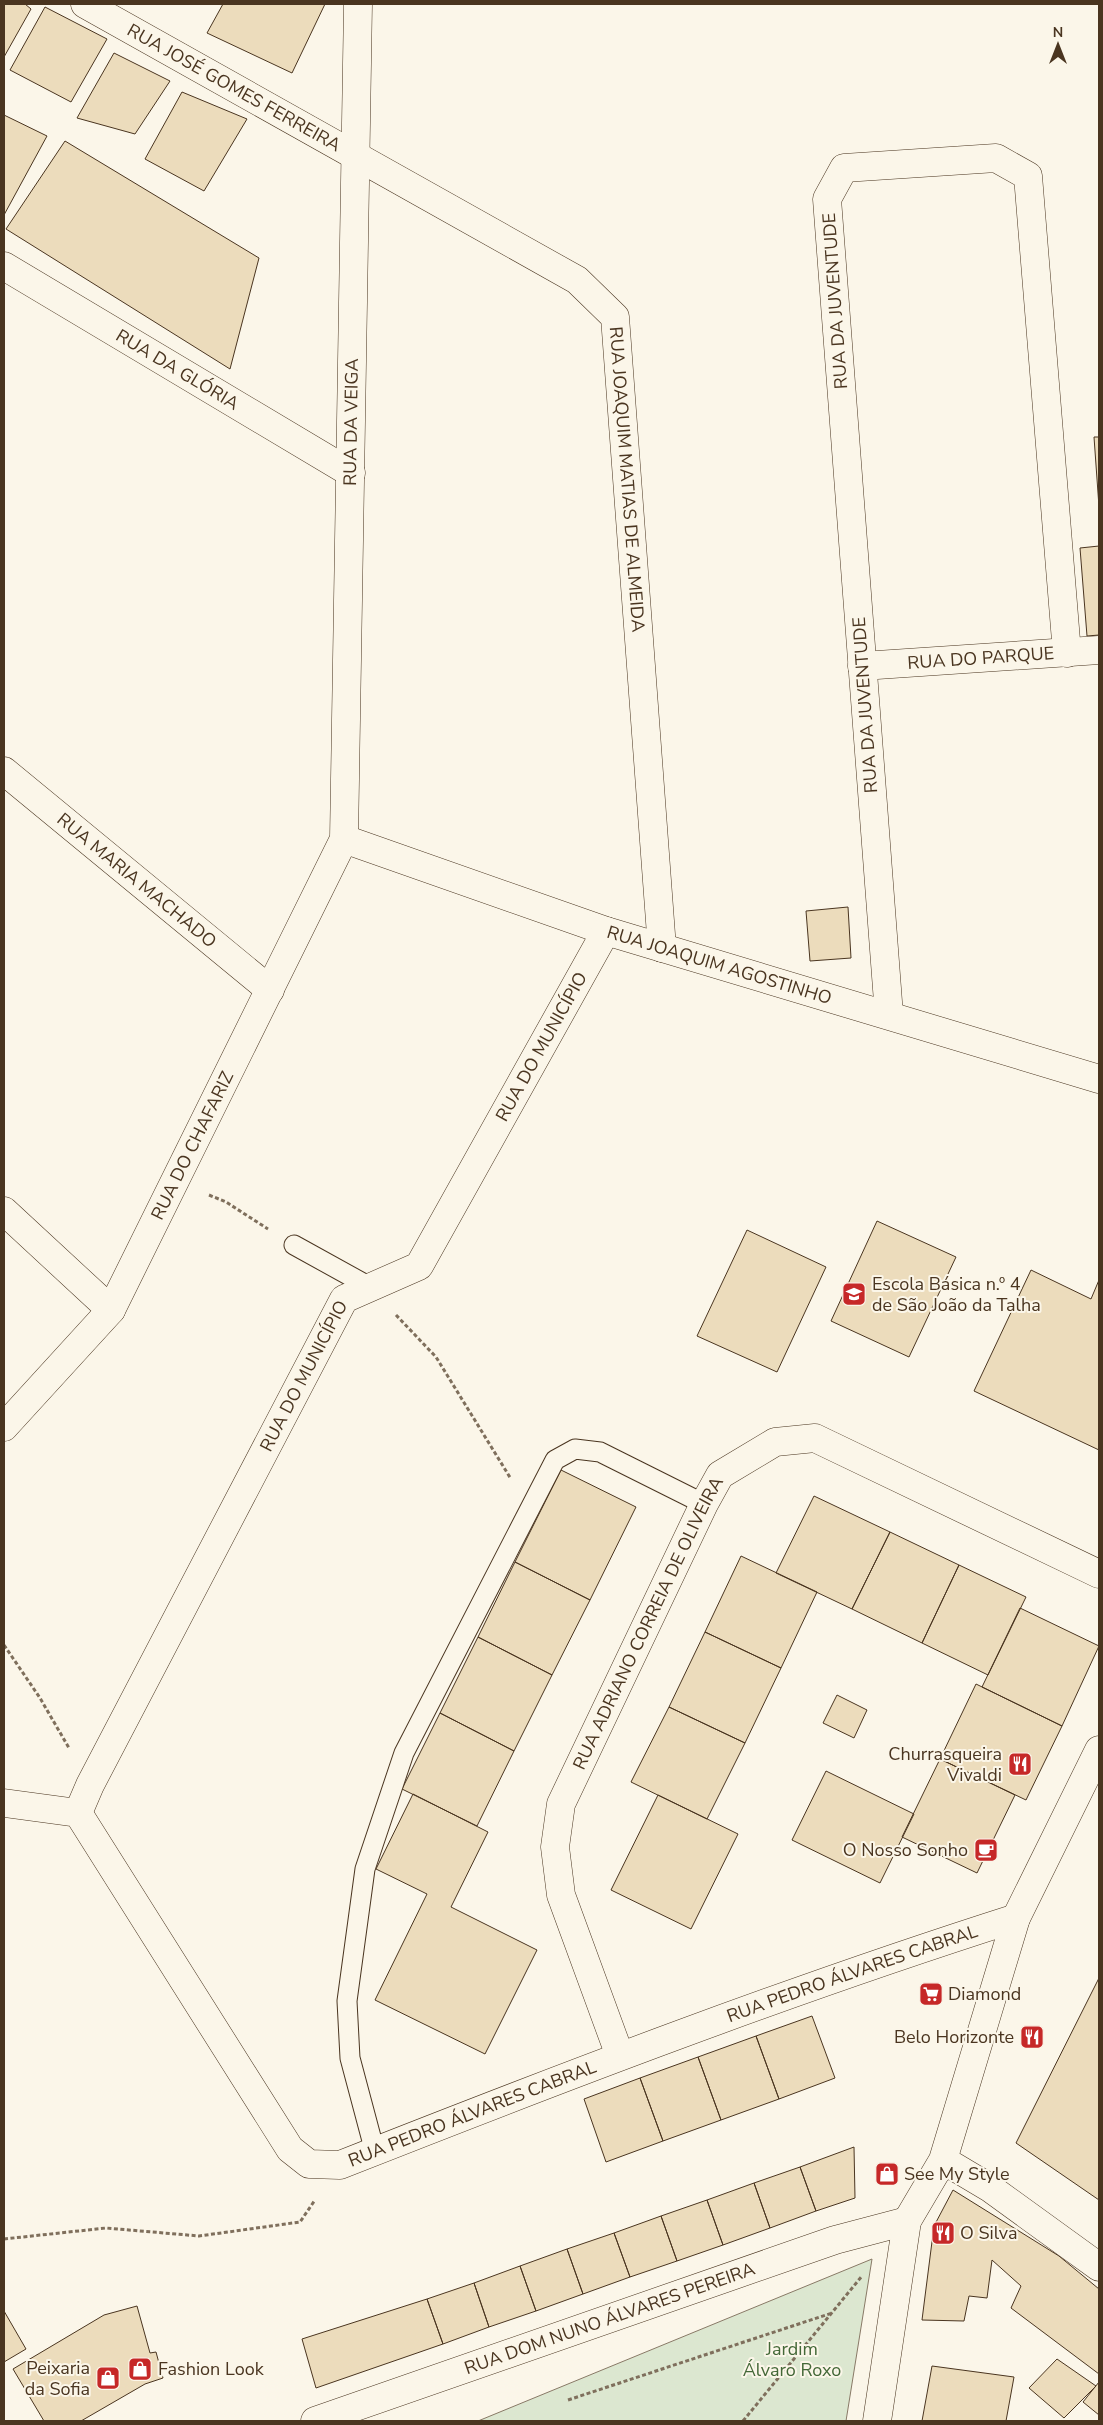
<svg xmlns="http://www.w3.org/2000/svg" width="1103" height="2425" viewBox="0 0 1103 2425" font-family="'Nunito Sans',sans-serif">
<rect width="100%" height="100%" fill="#fbf6e9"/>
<path fill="#dce7d0" stroke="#887966" d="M872 2259 846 2421H478Z"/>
<path fill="#ecdcbc" stroke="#4a3520" d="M4 4H25L31 9 4 57Z
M223 4H325L292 73 207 33Z
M45 7 107 39 71 102 10 70Z
M114 53 170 81 135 134 77 118Z
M182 92 247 119 204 191 145 159Z
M4 115 47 136 4 215Z
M65 141 259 258 230 369 6 229Z
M1094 437H1099V507Z
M1099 546V635L1087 636 1080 548Z
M848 907 851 958 810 961 806 911Z
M877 1221 956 1257 909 1357 831 1321Z
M747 1230 826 1267 777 1372 697 1336Z
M1031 1270 1091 1299 1099 1280V1450L974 1391Z
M561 1470 636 1507 590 1600 515 1562Z
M814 1496 890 1532 852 1609 776 1573Z
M890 1532 959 1565 922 1643 852 1609Z
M741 1556 817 1592 781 1668 705 1632Z
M515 1562 590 1600 552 1675 478 1637Z
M959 1565 1026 1597 988 1675 922 1643Z
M1020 1608 1099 1646 1062 1726 982 1687Z
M705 1632 781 1668 745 1743 669 1707Z
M478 1637 552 1675 514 1751 440 1713Z
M976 1684 1062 1726 1026 1800 940 1759Z
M837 1695 867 1710 854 1738 823 1723Z
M669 1707 745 1743 707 1819 631 1782Z
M440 1713 514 1751 477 1826 402 1789Z
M940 1759 1015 1795 977 1873 902 1837Z
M826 1771 914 1814 880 1883 792 1840Z
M413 1794 488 1832 451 1907 537 1950 485 2054 375 2000 427 1894 376 1869Z
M658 1795 738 1834 691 1929 611 1890Z
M1099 1978V2200L1016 2143Z
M812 2016 835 2078 779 2099 756 2036Z
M756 2036 779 2099 721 2120 698 2057Z
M698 2057 721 2120 663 2141 640 2078Z
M640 2078 663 2141 606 2162 584 2099Z
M854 2147 855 2198 816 2211 800 2167Z
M800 2167 816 2211 770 2228 754 2183Z
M754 2183 770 2228 723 2245 707 2200Z
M953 2190 1059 2256 1099 2289V2374L1011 2308 1021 2286 992 2260 987 2298 969 2296 964 2321 922 2320 934 2226Z
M707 2200 723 2245 677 2261 661 2216Z
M661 2216 677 2261 630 2277 614 2233Z
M614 2233 630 2277 583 2294 567 2249Z
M567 2249 583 2294 536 2311 520 2266Z
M520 2266 536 2311 489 2327 474 2283Z
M474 2283 489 2327 443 2344 427 2299Z
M427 2299 443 2344 316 2388 302 2339Z
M137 2306 150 2353 156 2352 163 2378 145 2384 81 2421H44L13 2369 104 2315Z
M4 2311 26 2349 4 2362Z
M1057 2359 1096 2386 1064 2418 1029 2388Z
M932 2366 1014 2377 1006 2421H922Z
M1099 2382V2415L1083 2402Z"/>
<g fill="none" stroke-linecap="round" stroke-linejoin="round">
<g stroke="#4a3520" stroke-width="21">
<path id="service" d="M294 1245 370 1287
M375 2152 350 2058 347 2001 365 1869 404 1753 555 1460 575 1449 600 1452 704 1504"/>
</g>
<g stroke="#4a3520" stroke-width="29">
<g id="minor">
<path id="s1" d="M85 4 577 280 615 317 662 948"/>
<path id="s2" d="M4 266 351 473"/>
<path id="s3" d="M862 666 1099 650"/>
<path id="s4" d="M4 771 270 990"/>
<path id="s5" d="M344 839 606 931 1099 1079"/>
<path d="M889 1015 827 199 844 168 996 158 1028 176 1067 653"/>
<path d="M4 1211 111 1310"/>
<path id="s6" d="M4 1427 111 1310 344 839 358 4"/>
<path id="s7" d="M4 1803 78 1813 290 2149 309 2164 340 2165C563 2077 787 1991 1016 1918"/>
<path id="s8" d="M78 1813 90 1785 344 1299 419 1266 606 931"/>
<path id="s9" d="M620 2056 561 1895 555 1847 561 1804 704 1504 720 1475 775 1442 815 1438 1099 1574"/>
<path id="s10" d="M315 2421 835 2240 907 2221"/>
</g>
</g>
<g stroke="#4a3520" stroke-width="29">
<path id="tertiary" d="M943 2160 990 2188 1099 2267
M877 2421 907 2221 943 2160 1016 1918 1099 1750"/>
</g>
<path stroke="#7f6f5c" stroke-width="3" stroke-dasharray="4 2.5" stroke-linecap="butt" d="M209 1195 226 1202 268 1229
M396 1315 436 1357 511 1479
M4 1645 40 1698 69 1748
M4 2239 106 2228 199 2236 300 2222 315 2200
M568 2400 832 2313
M743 2421 862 2276"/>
<use href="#service" stroke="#fbf6e9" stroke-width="19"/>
<use href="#minor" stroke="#fbf6e9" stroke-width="28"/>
<use href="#tertiary" stroke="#fbf6e9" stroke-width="28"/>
</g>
<defs>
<g id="school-square" transform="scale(1.25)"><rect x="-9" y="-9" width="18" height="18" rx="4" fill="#c62828" stroke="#fbf6e9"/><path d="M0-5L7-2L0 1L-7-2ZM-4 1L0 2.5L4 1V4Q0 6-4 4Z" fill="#fff"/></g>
<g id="restaurant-square" transform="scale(1.25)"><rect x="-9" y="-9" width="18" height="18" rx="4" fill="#c62828" stroke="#fbf6e9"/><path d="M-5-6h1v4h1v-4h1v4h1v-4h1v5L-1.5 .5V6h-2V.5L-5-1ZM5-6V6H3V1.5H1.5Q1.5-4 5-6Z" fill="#fff"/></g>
<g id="cafe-square" transform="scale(1.25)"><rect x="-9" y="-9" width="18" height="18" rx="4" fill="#c62828" stroke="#fbf6e9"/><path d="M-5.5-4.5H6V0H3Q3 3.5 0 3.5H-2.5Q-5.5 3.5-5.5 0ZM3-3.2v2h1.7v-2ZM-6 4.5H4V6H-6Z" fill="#fff"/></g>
<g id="supermarket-square" transform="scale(1.25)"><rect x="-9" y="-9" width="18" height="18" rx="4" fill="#c62828" stroke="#fbf6e9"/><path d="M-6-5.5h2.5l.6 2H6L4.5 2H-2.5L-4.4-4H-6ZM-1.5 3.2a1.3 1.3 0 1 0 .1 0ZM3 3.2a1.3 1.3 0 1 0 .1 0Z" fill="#fff"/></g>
<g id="shop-square" transform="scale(1.25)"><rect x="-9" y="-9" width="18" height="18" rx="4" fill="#c62828" stroke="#fbf6e9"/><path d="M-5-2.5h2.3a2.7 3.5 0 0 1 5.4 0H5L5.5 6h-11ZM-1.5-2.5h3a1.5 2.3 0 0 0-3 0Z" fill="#fff"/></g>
</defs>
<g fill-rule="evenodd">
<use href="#school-square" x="854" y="1294"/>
<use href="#restaurant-square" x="1020" y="1764"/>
<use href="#cafe-square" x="986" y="1850"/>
<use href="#supermarket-square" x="931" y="1994"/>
<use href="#restaurant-square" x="1032" y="2037"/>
<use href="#shop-square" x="887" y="2174"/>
<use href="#restaurant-square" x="943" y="2233"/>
<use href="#shop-square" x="140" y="2369"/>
<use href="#shop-square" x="108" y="2378"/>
</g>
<g text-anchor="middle" stroke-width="4" stroke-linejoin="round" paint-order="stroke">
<g font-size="18" fill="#4a3520" stroke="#fbf6e9">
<text dy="6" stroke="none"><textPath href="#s1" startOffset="171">RUA JOSÉ GOMES FERREIRA</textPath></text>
<text transform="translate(835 301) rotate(-94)" y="6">RUA DA JUVENTUDE</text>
<text dy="6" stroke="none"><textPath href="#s2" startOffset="202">RUA DA GLÓRIA</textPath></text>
<text dy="6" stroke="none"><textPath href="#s6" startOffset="1101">RUA DA VEIGA</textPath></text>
<text dy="6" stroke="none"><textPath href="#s1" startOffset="780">RUA JOAQUIM MATIAS DE ALMEIDA</textPath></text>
<text dy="6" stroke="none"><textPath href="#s3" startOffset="119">RUA DO PARQUE</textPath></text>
<text transform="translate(865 705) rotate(-94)" y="6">RUA DA JUVENTUDE</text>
<text dy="6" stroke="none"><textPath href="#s4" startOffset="172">RUA MARIA MACHADO</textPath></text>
<text dy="6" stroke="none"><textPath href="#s5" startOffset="396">RUA JOAQUIM AGOSTINHO</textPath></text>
<text dy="6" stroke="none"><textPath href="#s8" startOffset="912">RUA DO MUNICÍPIO</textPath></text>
<text dy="6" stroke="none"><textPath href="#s6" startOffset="342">RUA DO CHAFARIZ</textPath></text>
<text dy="6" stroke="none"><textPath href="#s8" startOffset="492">RUA DO MUNICÍPIO</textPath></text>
<text dy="6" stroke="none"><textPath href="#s9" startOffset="464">RUA ADRIANO CORREIA DE OLIVEIRA</textPath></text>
<text dy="6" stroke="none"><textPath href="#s7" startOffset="1074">RUA PEDRO ÁLVARES CABRAL</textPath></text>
<text dy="6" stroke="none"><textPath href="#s7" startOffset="669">RUA PEDRO ÁLVARES CABRAL</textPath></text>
<text dy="6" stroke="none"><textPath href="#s10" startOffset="312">RUA DOM NUNO ÁLVARES PEREIRA</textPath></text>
</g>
<g font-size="18" fill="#4a3520" stroke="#fbf6e9" text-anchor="start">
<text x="872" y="1290">Escola Básica n.º 4<tspan x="872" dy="21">de São João da Talha</tspan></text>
<text x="1002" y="1760" text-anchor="end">Churrasqueira<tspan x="1002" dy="21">Vivaldi</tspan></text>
<text x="968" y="1856" text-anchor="end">O Nosso Sonho</text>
<text x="948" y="2000">Diamond</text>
<text x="1014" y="2043" text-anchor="end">Belo Horizonte</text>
<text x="904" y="2180">See My Style</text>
<text x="960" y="2239">O Silva</text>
<text x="90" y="2374" text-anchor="end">Peixaria<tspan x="90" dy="21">da Sofia</tspan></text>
<text x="158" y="2375">Fashion Look</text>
</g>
<g font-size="18" fill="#436837" stroke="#fbf6e9">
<text x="792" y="2355">Jardim<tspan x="792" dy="21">Álvaro Roxo</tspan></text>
</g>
</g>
<rect width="1103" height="2425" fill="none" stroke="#4a3520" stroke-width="10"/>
<g transform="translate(1058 45)" stroke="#fbf6e9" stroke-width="4" paint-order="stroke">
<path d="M0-4L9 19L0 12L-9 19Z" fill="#4a3520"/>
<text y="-8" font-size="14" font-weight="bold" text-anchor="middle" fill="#4a3520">N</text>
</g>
</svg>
